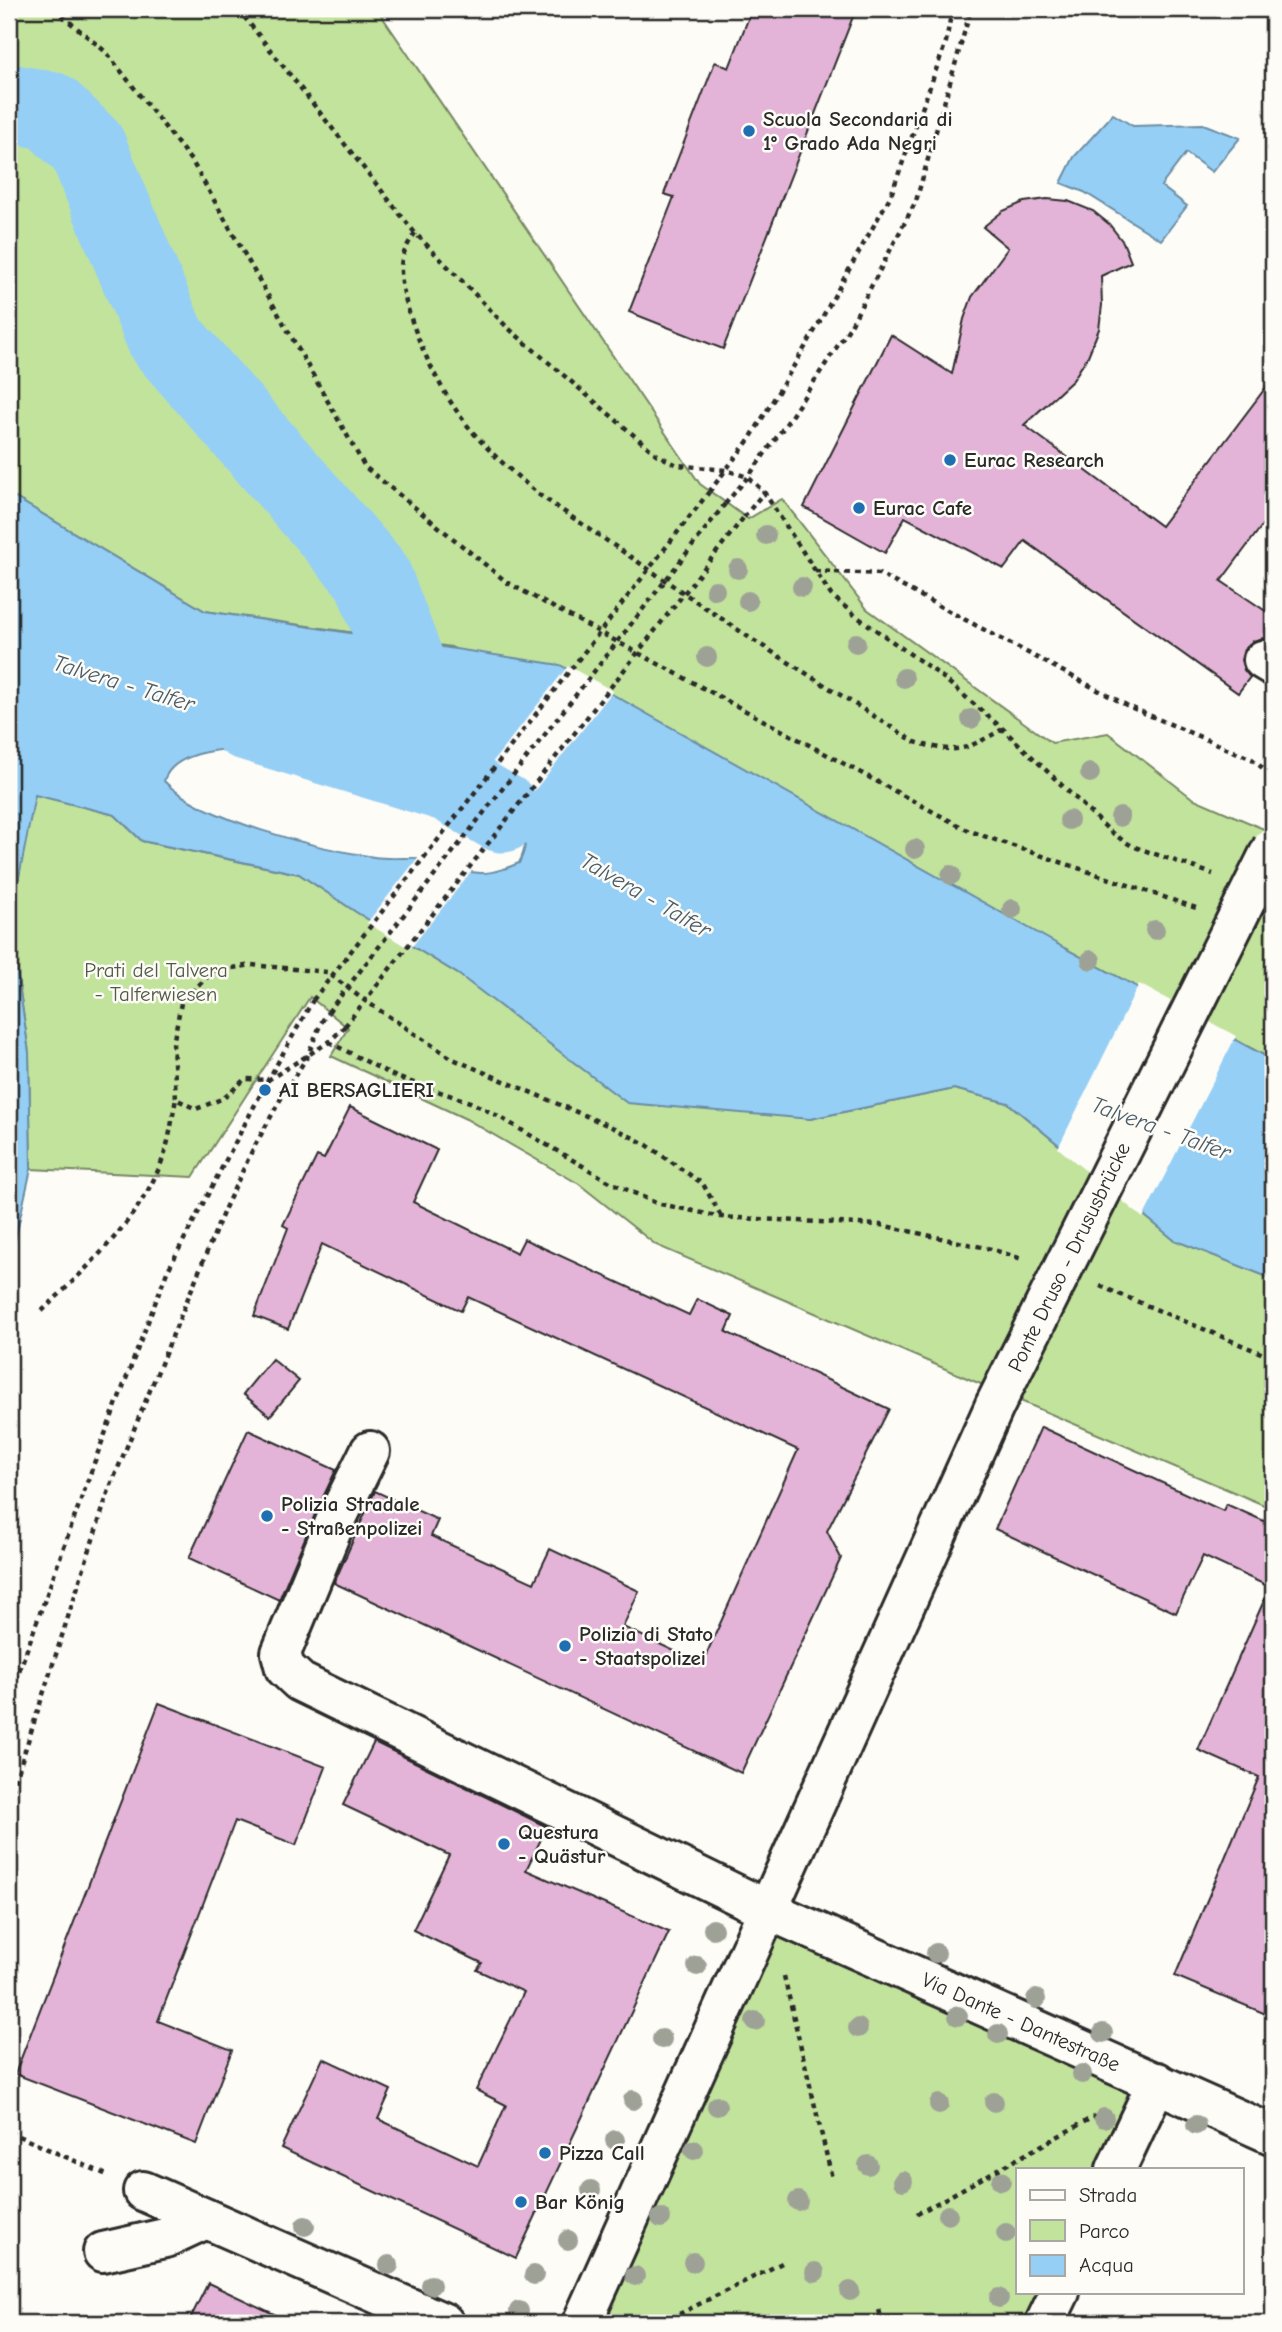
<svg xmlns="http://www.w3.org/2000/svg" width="1282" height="2332" font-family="'Comic Neue',sans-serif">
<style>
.green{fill:#c2e39c;stroke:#768764;stroke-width:2}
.water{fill:#96cff5;stroke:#6b8da4;stroke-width:2;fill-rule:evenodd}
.pier{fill:#fdfcf7}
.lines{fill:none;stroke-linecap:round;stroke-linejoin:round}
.river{stroke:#96cff5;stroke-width:79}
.building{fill:#e3b4d7;stroke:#2b2b2b;stroke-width:2}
.minor-casing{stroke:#2b2b2b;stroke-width:44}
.major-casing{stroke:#2b2b2b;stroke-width:44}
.path{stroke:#2b2b2b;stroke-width:4.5;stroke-dasharray:5 5;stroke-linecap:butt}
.minor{stroke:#fdfcf7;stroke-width:38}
.major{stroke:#fdfcf7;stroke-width:38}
.major-bridge-casing{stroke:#2b2b2b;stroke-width:44;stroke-linecap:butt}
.path-bridge{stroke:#2b2b2b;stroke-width:4.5;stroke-dasharray:5 5;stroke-linecap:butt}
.major-bridge{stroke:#fdfcf7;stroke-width:38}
.tree{fill:#9ea296}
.poi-dot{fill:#1f6fb2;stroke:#fdfcf7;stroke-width:2.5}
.labels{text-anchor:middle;stroke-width:5;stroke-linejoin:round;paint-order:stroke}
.poi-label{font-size:21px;font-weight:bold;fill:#2b2b2b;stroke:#fdfcf7;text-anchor:start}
.park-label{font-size:21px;fill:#515947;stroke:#fdfcf7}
.street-label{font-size:21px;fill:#2b2b2b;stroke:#fdfcf7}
.water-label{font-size:23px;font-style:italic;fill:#4b5c68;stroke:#fdfcf7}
</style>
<rect width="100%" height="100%" fill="#fdfcf7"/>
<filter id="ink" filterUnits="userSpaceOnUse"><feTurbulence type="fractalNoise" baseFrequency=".0143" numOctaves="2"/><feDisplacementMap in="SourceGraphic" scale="14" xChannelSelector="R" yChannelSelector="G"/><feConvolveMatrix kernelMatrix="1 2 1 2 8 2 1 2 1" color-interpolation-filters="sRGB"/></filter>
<g filter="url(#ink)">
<!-- green -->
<g class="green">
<path d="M 9,9 L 377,9 L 700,484 L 748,519 L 782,499 L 867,609 L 1052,743 L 1108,733 L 1192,798 L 1273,833 L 1273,1060 L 1068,950 L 451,647 L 205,611 L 9,494 Z"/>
<path d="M 34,794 L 115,815 L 142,841 L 299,874 L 356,912 L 458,974 L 810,1119 L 954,1089 L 1008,1103 L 1174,1240 L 1273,1279 L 1273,1509 L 656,1245 L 579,1184 L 466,1119 L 331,1056 L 348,1028 L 310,997 L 193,1177 L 31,1169 L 29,1053 L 10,923 Z"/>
<path d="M 768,1910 L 1157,2082 L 1116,2169 L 1018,2169 L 1018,2292 L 1060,2292 L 1045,2323 L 582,2323 Z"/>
</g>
<!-- water -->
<g class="water">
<path d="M 1113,114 L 1133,126 L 1203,124 L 1240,138 L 1212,172 L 1186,153 L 1161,186 L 1187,206 L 1161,240 L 1084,192 L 1061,183 L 1074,157 Z"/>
<path d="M 9,494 L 205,611 L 560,665 L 1068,950 L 1273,1060 L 1273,1279 L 1174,1240 L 1008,1103 L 954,1089 L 810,1119 L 627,1103 L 458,974 L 356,912 L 299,874 L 142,841 L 115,815 L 35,795 L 10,923 L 29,1053 L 31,1169 L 9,1267 ZM 299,748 L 392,757 L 417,780 L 436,795 L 461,790 L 521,828 C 528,840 525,851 519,863 C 501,871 482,877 463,870 C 453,866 442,861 432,859 C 413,856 393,860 374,857 C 320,849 201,820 164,781 C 175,741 266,748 299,748 Z"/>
</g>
<!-- pier -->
<g class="pier">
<path d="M 568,666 L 613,691 L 509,823 L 465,797 Z"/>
<path d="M 420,855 L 435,856 L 474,868 L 410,949 L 367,923 Z"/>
<path d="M 1139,984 L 1236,1036 L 1143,1218 L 1058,1148 Z"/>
</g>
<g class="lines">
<!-- river -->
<g class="river">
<path d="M 9,103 L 50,111 L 87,147 L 166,339 L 372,576 L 434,739"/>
<path d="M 247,721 L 450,783 L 502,813"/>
</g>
</g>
<!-- building -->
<g class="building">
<path d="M 752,9 L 856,9 L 723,349 L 629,312 L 674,197 L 664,194 L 715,62 L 729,68 Z"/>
<path d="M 1047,199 L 1068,201 L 1093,211 L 1109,224 L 1123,242 L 1131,262 L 1101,276 L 1102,305 L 1099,329 L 1088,356 L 1073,380 L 1024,425 L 1161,526 L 1273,378 L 1273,511 L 1221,581 L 1273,616 L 1273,641 L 1263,638 L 1253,641 L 1244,649 L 1241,660 L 1244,670 L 1250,677 L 1238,693 L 1025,541 L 1004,569 L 905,517 L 885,553 L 804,507 L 891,335 L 952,374 L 964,319 L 972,297 L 1008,248 L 983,227 L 1003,211 L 1024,202 Z"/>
<path d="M 350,1107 L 437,1150 L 413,1202 L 517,1253 L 524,1239 L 689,1315 L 697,1299 L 733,1316 L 726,1332 L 889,1409 L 827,1531 L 841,1558 L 741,1773 L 334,1583 L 375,1491 L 438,1520 L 431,1536 L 534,1583 L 550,1549 L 639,1591 L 623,1627 L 702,1664 L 798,1450 L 468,1297 L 461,1311 L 322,1244 L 288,1329 L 254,1316 L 288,1228 L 283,1225 L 317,1156 L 324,1159 Z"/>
<path d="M 272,1359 L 299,1381 L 270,1416 L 243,1394 Z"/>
<path d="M 1041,1427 L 1223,1511 L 1226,1504 L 1273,1525 L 1273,2017 L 1175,1976 L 1259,1777 L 1198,1750 L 1270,1587 L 1203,1556 L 1176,1613 L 995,1529 Z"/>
<path d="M 248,1430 L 336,1470 L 316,1512 L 279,1600 L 189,1558 Z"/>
<path d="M 159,1703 L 326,1767 L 296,1845 L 235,1821 L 158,2021 L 232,2050 L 196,2144 L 15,2074 Z"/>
<path d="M 374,1742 L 547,1827 L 526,1870 L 669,1932 L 516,2258 L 281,2148 L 323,2058 L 391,2090 L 378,2119 L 478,2166 L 506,2105 L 476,2090 L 524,1992 L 477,1970 L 482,1963 L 413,1930 L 449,1855 L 343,1805 Z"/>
<path d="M 208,2283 L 293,2323 L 188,2323 Z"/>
</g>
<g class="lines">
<defs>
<g id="minor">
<path d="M 1263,660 L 1273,666"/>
<path d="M 370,1451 L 336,1520 L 281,1653 L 285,1668 L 300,1682 L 768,1910 L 1273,2135"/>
<path d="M 1116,2169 L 1157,2082"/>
<path d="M 143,2191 L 444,2323"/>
<path d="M 103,2252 L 165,2238 L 206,2219"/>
<path d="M 1045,2323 L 1060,2292"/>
</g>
<path id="major" d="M 582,2323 L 995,1405"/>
</defs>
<!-- minor casing -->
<use href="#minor" class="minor-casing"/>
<!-- major casing -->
<use href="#major" class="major-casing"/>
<!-- path -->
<g class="path">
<path d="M 54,9 L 106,52 L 193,163 L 365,467 L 508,583 L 969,831 L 1196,908"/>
<path d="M 238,9 L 415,233 L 507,327 L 656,454 L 677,465 L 726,470 L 748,477 L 764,492 L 831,595 L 856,616 L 940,675 L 1003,729 L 1113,834 L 1132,846 L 1213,874"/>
<path d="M 415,233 C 407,245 400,257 401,272 C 403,313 433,377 456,410 C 478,443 509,469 538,494 L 750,638 L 915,742 C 960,755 964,750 1003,729"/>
<path d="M 709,492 L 751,437 L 810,339 L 891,195 L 946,42 L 952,9"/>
<path d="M 725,504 L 748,477 L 784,427 L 850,327 L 916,201 L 971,9"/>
<path d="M 744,517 L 764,492"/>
<path d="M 815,571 L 879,574 L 1130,707 L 1252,759 L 1273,777"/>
<path d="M 345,1026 L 329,1042 L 268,1080 L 245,1079 L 224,1098 L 196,1109 L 176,1099 L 173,1044 L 181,1003 L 213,971 L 252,965 L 327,972 L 361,998 L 453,1059 L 614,1128 L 647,1145 L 703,1184 L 721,1216"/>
<path d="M 329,1042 L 396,1077 L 470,1102 L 496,1115 L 610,1182 L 656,1203 L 721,1217 L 881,1225 L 991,1249 L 1022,1259"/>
<path d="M 1100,1286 L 1273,1358"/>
<path d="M 42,1311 C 87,1268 142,1217 163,1158 C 170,1139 172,1118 176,1099"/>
<path d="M 9,1699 L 97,1455 L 167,1272 L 268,1080 L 313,1000"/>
<path d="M 9,1800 L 109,1490 L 225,1208 L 252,1151 L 284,1093 L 307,1057 L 321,1023 L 328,1012"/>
<path d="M 784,1976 L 832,2178"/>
<path d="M 9,2132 L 107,2175"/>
<path d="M 917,2214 L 1095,2116"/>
<path d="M 879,2310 L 883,2323"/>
<path d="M 661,2323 L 786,2261"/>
</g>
<!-- minor -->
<use href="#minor" class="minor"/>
<!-- major -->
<use href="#major" class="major"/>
<defs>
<path id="major-bridge" d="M 995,1405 L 1273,846"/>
</defs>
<!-- major-bridge casing -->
<use href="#major-bridge" class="major-bridge-casing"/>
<!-- path-bridge -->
<g class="path-bridge">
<path d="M 313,1000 L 709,492"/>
<path d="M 328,1012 L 725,504"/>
<path d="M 345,1026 L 744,517"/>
</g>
<!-- major-bridge -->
<use href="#major-bridge" class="major-bridge"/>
</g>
<!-- trees -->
<g class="tree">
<circle cx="766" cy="535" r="10"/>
<circle cx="738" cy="569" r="10"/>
<circle cx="802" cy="587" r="10"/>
<circle cx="715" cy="590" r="10"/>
<circle cx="748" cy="601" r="10"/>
<circle cx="856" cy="643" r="10"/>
<circle cx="707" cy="657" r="10"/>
<circle cx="904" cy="678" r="10"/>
<circle cx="971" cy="719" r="10"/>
<circle cx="1090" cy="773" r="10"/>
<circle cx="1120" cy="817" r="10"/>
<circle cx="1069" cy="820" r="10"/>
<circle cx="915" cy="849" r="10"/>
<circle cx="951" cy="875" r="10"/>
<circle cx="1012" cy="909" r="10"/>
<circle cx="1155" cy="930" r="10"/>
<circle cx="1091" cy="960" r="10"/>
<circle cx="713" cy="1929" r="10"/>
<circle cx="936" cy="1953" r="10"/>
<circle cx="697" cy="1966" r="10"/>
<circle cx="1036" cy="1999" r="10"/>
<circle cx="958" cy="2016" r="10"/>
<circle cx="755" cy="2021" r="10"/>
<circle cx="858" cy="2028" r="10"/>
<circle cx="1103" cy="2033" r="10"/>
<circle cx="998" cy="2034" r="10"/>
<circle cx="662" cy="2039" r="10"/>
<circle cx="1082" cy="2074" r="10"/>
<circle cx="633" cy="2100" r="10"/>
<circle cx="994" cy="2102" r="10"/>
<circle cx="939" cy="2104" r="10"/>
<circle cx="717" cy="2106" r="10"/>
<circle cx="1104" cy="2118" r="10"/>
<circle cx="1196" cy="2125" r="10"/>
<circle cx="615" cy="2140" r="10"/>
<circle cx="694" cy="2150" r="10"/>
<circle cx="868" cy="2165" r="10"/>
<circle cx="903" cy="2181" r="10"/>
<circle cx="1001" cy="2181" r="10"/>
<circle cx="591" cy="2190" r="10"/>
<circle cx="798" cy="2201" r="10"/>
<circle cx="948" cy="2215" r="10"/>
<circle cx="661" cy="2218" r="10"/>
<circle cx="305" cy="2226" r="10"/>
<circle cx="1006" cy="2233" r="10"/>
<circle cx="568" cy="2240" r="10"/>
<circle cx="693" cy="2262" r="10"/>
<circle cx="389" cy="2265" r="10"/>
<circle cx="815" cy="2272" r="10"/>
<circle cx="534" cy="2275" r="10"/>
<circle cx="635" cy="2276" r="10"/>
<circle cx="431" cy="2285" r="10"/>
<circle cx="850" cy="2291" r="10"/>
<circle cx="999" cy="2298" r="10"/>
<circle cx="519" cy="2311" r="10"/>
</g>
</g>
<!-- markers -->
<g class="poi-dot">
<circle cx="749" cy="131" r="7"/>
<circle cx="950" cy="460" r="7"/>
<circle cx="859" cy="508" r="7"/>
<circle cx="265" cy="1090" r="7"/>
<circle cx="267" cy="1516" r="7"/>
<circle cx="565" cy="1646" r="7"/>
<circle cx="504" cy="1844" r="7"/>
<circle cx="545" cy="2153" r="7"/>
<circle cx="521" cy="2202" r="7"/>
</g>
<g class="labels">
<!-- poi labels -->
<g class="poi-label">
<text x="763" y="126">Scuola Secondaria di<tspan x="763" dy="24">1° Grado Ada Negri</tspan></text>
<text x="964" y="467">Eurac Research</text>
<text x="873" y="515">Eurac Cafe</text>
<text x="279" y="1097">AI BERSAGLIERI</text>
<text x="281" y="1511">Polizia Stradale<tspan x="281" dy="24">- Straßenpolizei</tspan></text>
<text x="579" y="1641">Polizia di Stato<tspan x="579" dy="24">- Staatspolizei</tspan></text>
<text x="518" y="1839">Questura<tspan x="518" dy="24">- Quästur</tspan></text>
<text x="559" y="2160">Pizza Call</text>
<text x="535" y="2209">Bar König</text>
</g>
<!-- park labels -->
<g class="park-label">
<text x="156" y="977">Prati del Talvera<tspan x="156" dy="24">- Talferwiesen</tspan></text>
</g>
<!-- street labels -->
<g class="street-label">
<text transform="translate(1069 1257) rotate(-64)" y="7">Ponte Druso - Drususbrücke</text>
<text transform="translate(1021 2022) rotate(24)" y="7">Via Dante - Dantestraße</text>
</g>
<!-- water labels -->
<g class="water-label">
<text transform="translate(124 683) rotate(17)" y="8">Talvera - Talfer</text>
<text transform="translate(646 895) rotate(30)" y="8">Talvera - Talfer</text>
<text transform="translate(1161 1128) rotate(20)" y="8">Talvera - Talfer</text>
</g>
</g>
<!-- margin -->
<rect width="1282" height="2332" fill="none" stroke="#fdfcf7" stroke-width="35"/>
<rect x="18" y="18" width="1247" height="2297" fill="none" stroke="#2b2b2b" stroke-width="2.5" filter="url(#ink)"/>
<!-- legend -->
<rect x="1016" y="2168" width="228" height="126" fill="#fdfcf7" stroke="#a9a8a5" stroke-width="2"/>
<rect x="1030" y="2190" width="35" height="10" fill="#fdfcf7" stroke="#a9a8a5" stroke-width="2"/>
<text x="1079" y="2202" font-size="21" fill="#2b2b2b">Strada</text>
<rect x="1030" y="2220" width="35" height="21" fill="#c2e39c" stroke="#a9a8a5" stroke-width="2"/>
<text x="1079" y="2238" font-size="21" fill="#2b2b2b">Parco</text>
<rect x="1030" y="2255" width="35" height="21" fill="#96cff5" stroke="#a9a8a5" stroke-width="2"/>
<text x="1079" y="2272" font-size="21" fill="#2b2b2b">Acqua</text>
</svg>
